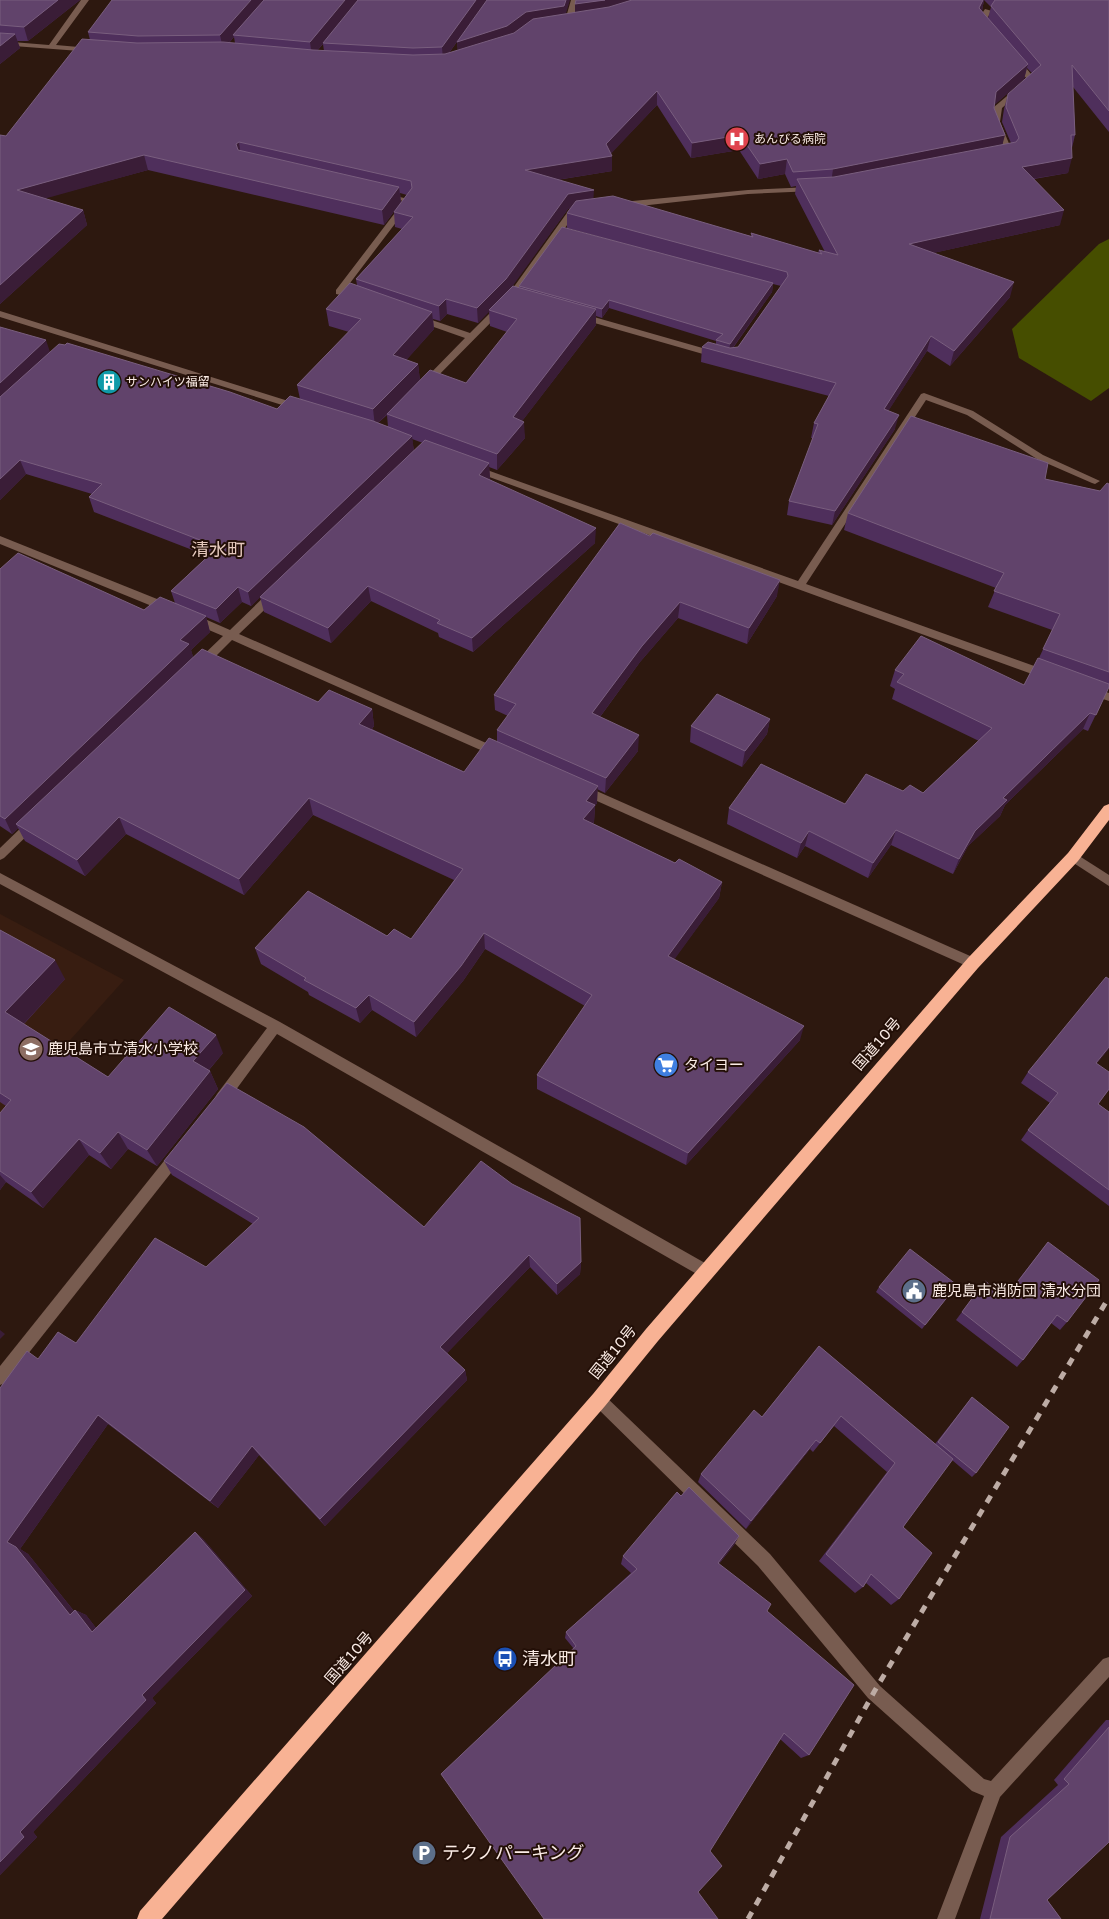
<svg xmlns="http://www.w3.org/2000/svg" width="1109" height="1919" font-family="'Varela Round','Noto Sans JP',sans-serif">
<style>
.built{fill:#381d11}
.forest{fill:#464e00}
.lines{fill:none;stroke-linecap:round;stroke-linejoin:round}
.minor{fill:#785c50;fill-rule:evenodd}
.highway{fill:#f8b294;fill-rule:evenodd}
.rail{stroke:#bdaca5;stroke-width:5;stroke-dasharray:8 8;stroke-linecap:butt}
.wall{fill:#4f2f5c;fill-rule:evenodd}
.shaded-wall{fill:#3a1d37}
.building{fill:#61436b;stroke:#795e7e}
.labels{text-anchor:middle;stroke-width:4;stroke-linejoin:round;paint-order:stroke}
.far-poi-label{font-size:12px;fill:#faebe5;stroke:#230f07;text-anchor:start}
.street-label{font-size:15px;fill:#faebe5;stroke:#230f07}
.poi-label{font-size:15px;fill:#faebe5;stroke:#230f07;text-anchor:start}
.quarter-label{font-size:18px;fill:#e6c9bd;stroke:#230f07}
.near-poi-label{font-size:18px;fill:#faebe5;stroke:#230f07;text-anchor:start}
</style>
<rect width="100%" height="100%" fill="#2d180f"/>
<!-- built -->
<path class="built" d="M 0,914 L 124,980 L 0,1118 Z"/>
<!-- forest -->
<path class="forest" d="M 1109,239 L 1109,388 L 1091,401 L 1019,358 L 1012,329 L 1099,244 Z"/>
<g class="lines">
<!-- minor -->
<g class="minor">
<path d="M 81,0 L 89,0 L 56,45 L 90,48 L 94,50 L 93,52 L 0,45 L 0,41 L 49,45 Z"/>
<path d="M 571,0 L 579,0 L 572,24 L 568,26 L 564,24 Z"/>
<path d="M 985,9 L 992,11 L 985,21 L 991,28 L 987,30 L 977,21 Z"/>
<path d="M 1012,58 L 1018,58 L 1035,79 L 1002,108 L 1000,122 L 1013,153 L 1003,156 L 999,154 L 1004,151 L 992,122 L 994,107 L 1027,79 L 1012,62 Z"/>
<path d="M 811,187 L 814,187 L 814,191 L 748,194 L 622,208 L 618,205 L 622,202 L 748,190 Z"/>
<path d="M 382,193 L 413,200 L 344,291 L 359,295 L 359,299 L 336,294 L 336,290 L 404,201 L 382,197 Z"/>
<path d="M 580,208 L 583,209 L 583,213 L 575,214 L 514,299 L 428,386 L 422,386 L 422,382 L 465,338 L 414,320 L 414,316 L 420,316 L 470,333 L 508,295 L 569,210 Z"/>
<path d="M 0,311 L 301,405 L 303,407 L 298,410 L 295,409 L 0,317 Z"/>
<path d="M 580,313 L 720,353 L 722,355 L 717,358 L 577,318 L 576,316 Z"/>
<path d="M 924,393 L 973,411 L 1043,455 L 1100,481 L 1095,484 L 1092,483 L 1037,459 L 967,415 L 926,400 L 806,584 L 1051,672 L 1052,675 L 1051,678 L 1043,678 L 470,470 L 468,468 L 470,466 L 476,466 L 798,581 L 921,394 Z"/>
<path d="M 0,536 L 172,605 L 173,608 L 172,611 L 164,611 L 0,544 Z"/>
<path d="M 274,590 L 278,591 L 278,597 L 239,634 L 502,750 L 504,753 L 502,756 L 494,756 L 232,640 L 204,668 L 196,668 L 195,665 L 196,662 L 223,636 L 190,622 L 190,616 L 198,616 L 230,630 L 270,591 Z"/>
<path d="M 1089,686 L 1109,693 L 1109,701 L 1085,693 L 1083,690 Z"/>
<path d="M 583,785 L 977,959 L 979,963 L 977,967 L 969,967 L 579,793 L 577,790 L 579,787 Z"/>
<path d="M 33,818 L 37,820 L 39,823 L 37,826 L 4,858 L 0,860 L 0,848 L 29,820 Z"/>
<path d="M 1073,852 L 1109,875 L 1109,886 L 1069,860 L 1067,857 L 1069,854 Z"/>
<path d="M 0,873 L 280,1022 L 712,1267 L 714,1272 L 712,1277 L 707,1279 L 702,1277 L 277,1034 L 227,1102 L 222,1104 L 217,1102 L 215,1098 L 217,1094 L 267,1028 L 0,884 Z"/>
<path d="M 177,1149 L 182,1151 L 184,1155 L 182,1159 L 5,1383 L 0,1385 L 0,1366 L 172,1151 Z"/>
<path d="M 599,1393 L 604,1395 L 770,1554 L 880,1686 L 984,1779 L 991,1781 L 1103,1659 L 1109,1657 L 1109,1677 L 1000,1797 L 955,1919 L 937,1919 L 984,1796 L 972,1791 L 868,1698 L 758,1566 L 594,1405 L 592,1400 L 594,1395 Z"/>
</g>
<!-- highway -->
<path class="highway" d="M 1109,804 L 1109,820 L 1078,861 L 978,968 L 658,1341 L 605,1406 L 162,1919 L 137,1919 L 140,1911 L 593,1394 L 646,1329 L 968,958 L 1068,853 L 1104,806 Z"/>
<!-- rail -->
<path class="rail" d="M 748,1919 L 874,1692 L 1109,1297"/>
</g>
<!-- wall -->
<g class="wall">
<path d="M 0,0 L 80,0 L 28,41 L 17,41 L 20,48 L 0,64 Z"/>
<path d="M 487,0 L 449,53 L 458,51 L 457,42 L 566,14 L 575,13 L 575,4 L 576,0 L 1109,0 L 1109,132 L 1073,87 L 1075,135 L 1072,148 L 1068,173 L 1034,179 L 1060,225 L 933,253 L 1010,297 L 950,366 L 927,351 L 888,411 L 895,429 L 832,525 L 787,515 L 789,501 L 813,438 L 811,438 L 814,423 L 829,396 L 701,362 L 702,347 L 716,344 L 716,341 L 609,308 L 602,318 L 596,316 L 596,325 L 522,421 L 525,438 L 497,470 L 489,467 L 490,478 L 489,479 L 595,543 L 473,652 L 439,637 L 438,633 L 371,601 L 331,643 L 264,612 L 260,597 L 251,606 L 242,602 L 220,623 L 206,617 L 210,632 L 191,650 L 193,657 L 318,702 L 372,709 L 374,726 L 372,729 L 464,772 L 497,742 L 497,730 L 508,716 L 495,710 L 494,695 L 620,523 L 777,596 L 747,644 L 678,618 L 640,662 L 600,717 L 638,751 L 605,793 L 597,789 L 597,803 L 595,806 L 594,822 L 593,824 L 675,863 L 722,882 L 719,898 L 674,959 L 800,1040 L 686,1165 L 537,1089 L 537,1075 L 585,1006 L 485,949 L 463,981 L 416,1037 L 372,1010 L 360,1023 L 309,995 L 308,992 L 261,964 L 255,948 L 387,936 L 411,939 L 454,880 L 313,815 L 244,895 L 126,834 L 85,876 L 25,841 L 18,828 L 12,834 L 0,826 L 0,569 L 144,610 L 175,603 L 171,591 L 208,556 L 94,512 L 89,497 L 92,494 L 26,474 L 0,500 L 0,327 L 50,352 L 277,409 L 300,399 L 297,385 L 349,332 L 329,326 L 326,309 L 357,285 L 356,279 L 402,229 L 395,227 L 394,212 L 407,195 L 400,193 L 401,202 L 384,225 L 148,170 L 44,198 L 83,210 L 87,225 L 0,304 L 0,135 L 6,136 L 90,40 L 88,32 ZM 984,0 L 991,7 L 988,18 L 982,11 ZM 234,37 L 235,43 L 229,43 ZM 323,44 L 324,51 L 317,51 ZM 1027,68 L 1032,73 L 1008,94 L 1004,109 L 1002,122 L 1011,143 L 1003,145 L 994,108 L 994,105 L 1024,79 ZM 657,105 L 691,158 L 739,150 L 758,179 L 785,174 L 791,187 L 796,186 L 795,194 L 825,252 L 819,250 L 818,253 L 751,233 L 751,236 L 593,199 L 557,180 L 612,171 L 611,153 ZM 571,208 L 567,213 L 567,228 L 677,258 L 519,286 L 519,288 L 509,290 L 568,209 ZM 773,284 L 781,286 L 738,347 L 733,348 L 772,292 ZM 489,311 L 490,326 L 507,332 L 466,383 L 420,381 L 418,364 L 406,360 L 434,329 L 433,319 L 440,321 L 447,314 L 478,323 ZM 387,415 L 388,427 L 378,423 ZM 412,439 L 423,443 L 414,451 Z"/>
<path d="M 1045,479 L 1100,491 L 1109,484 L 1109,687 L 1088,731 L 1083,729 L 1005,805 L 1000,816 L 968,846 L 953,874 L 891,845 L 868,878 L 805,846 L 797,858 L 727,824 L 729,808 L 845,804 L 903,791 L 923,793 L 979,741 L 892,699 L 895,689 L 890,686 L 895,670 L 1024,685 L 1039,658 L 1052,630 L 988,607 L 996,588 L 844,530 L 848,513 Z"/>
<path d="M 770,719 L 767,734 L 742,767 L 690,742 L 691,726 Z"/>
<path d="M 0,930 L 65,979 L 24,1024 L 108,1077 L 223,1053 L 209,1070 L 210,1071 L 218,1089 L 157,1166 L 128,1149 L 111,1169 L 89,1155 L 43,1208 L 6,1182 L 0,1190 L 0,1113 L 6,1106 L 0,1102 Z"/>
<path d="M 1097,1064 L 1109,1090 L 1098,1104 L 1109,1112 L 1109,1206 L 1021,1140 L 1028,1130 L 1050,1103 L 1021,1083 L 1028,1072 Z"/>
<path d="M 164,1161 L 424,1227 L 581,1262 L 580,1274 L 557,1295 L 530,1267 L 447,1353 L 465,1370 L 467,1380 L 325,1526 L 259,1455 L 218,1508 L 108,1424 L 20,1549 L 28,1554 L 74,1611 L 75,1610 L 86,1615 L 96,1628 L 195,1532 L 203,1539 L 252,1596 L 152,1698 L 156,1703 L 33,1832 L 37,1837 L 0,1875 L 0,1388 L 38,1359 L 76,1343 L 206,1267 L 253,1224 L 172,1175 Z"/>
<path d="M 1048,1242 L 1067,1322 L 1060,1330 L 1051,1323 L 1023,1360 L 1017,1367 L 956,1320 L 985,1281 L 1005,1297 Z"/>
<path d="M 879,1287 L 953,1290 L 922,1329 L 876,1292 Z"/>
<path d="M 819,1346 L 935,1444 L 972,1397 L 976,1473 L 972,1477 L 952,1460 L 903,1527 L 899,1599 L 891,1605 L 866,1583 L 863,1587 L 855,1593 L 819,1561 L 887,1472 L 834,1426 L 813,1452 L 810,1449 L 746,1529 L 698,1482 L 701,1474 L 762,1417 Z"/>
<path d="M 681,1496 L 739,1536 L 734,1545 L 719,1564 L 767,1611 L 809,1755 L 801,1758 L 780,1739 L 574,1649 L 565,1638 L 566,1632 L 631,1573 L 621,1564 L 623,1556 Z"/>
<path d="M 1106,1720 L 1109,1720 L 1109,1842 L 1047,1900 L 1061,1919 L 980,1919 L 1001,1837 L 1058,1785 L 1054,1780 Z"/>
</g>
<!-- shaded-wall -->
<g class="shaded-wall">
<path d="M 58,0 L 80,0 L 28,41 L 24,27 Z"/>
<path d="M 251,0 L 266,0 L 233,35 L 234,37 L 223,49 L 220,35 Z"/>
<path d="M 345,0 L 359,0 L 312,57 L 310,42 Z"/>
<path d="M 476,0 L 487,0 L 443,61 L 442,47 Z"/>
<path d="M 566,0 L 570,0 L 564,20 L 507,40 L 458,56 L 457,42 L 526,12 Z"/>
<path d="M 605,0 L 656,0 L 575,19 L 575,4 Z"/>
<path d="M 983,0 L 984,0 L 982,11 L 979,8 Z"/>
<path d="M 15,34 L 20,48 L 0,64 L 0,46 Z"/>
<path d="M 1028,64 L 1024,79 L 992,107 L 996,92 Z"/>
<path d="M 657,91 L 657,105 L 608,157 L 612,156 L 612,171 L 525,185 L 525,170 L 606,144 Z"/>
<path d="M 740,135 L 739,150 L 691,158 L 692,143 Z"/>
<path d="M 1005,135 L 1001,150 L 831,184 L 833,169 Z"/>
<path d="M 239,142 L 241,157 L 239,159 L 236,144 Z"/>
<path d="M 144,155 L 148,170 L 22,205 L 17,190 Z"/>
<path d="M 1072,158 L 1068,173 L 1018,181 L 1022,167 Z"/>
<path d="M 787,159 L 785,174 L 758,179 L 760,164 Z"/>
<path d="M 399,187 L 401,202 L 384,225 L 382,210 Z"/>
<path d="M 594,190 L 593,205 L 568,209 L 507,294 L 478,323 L 477,308 L 568,194 Z"/>
<path d="M 83,210 L 87,225 L 0,304 L 0,285 Z"/>
<path d="M 1064,210 L 1060,225 L 906,259 L 909,244 Z"/>
<path d="M 1014,282 L 1010,297 L 950,366 L 954,351 Z"/>
<path d="M 773,283 L 772,292 L 729,353 L 730,344 Z"/>
<path d="M 446,299 L 447,314 L 440,321 L 439,306 Z"/>
<path d="M 609,300 L 609,308 L 602,318 L 602,309 Z"/>
<path d="M 596,309 L 596,325 L 513,433 L 513,417 Z"/>
<path d="M 432,312 L 434,329 L 395,373 L 393,355 Z"/>
<path d="M 931,336 L 927,351 L 880,424 L 884,409 Z"/>
<path d="M 46,340 L 51,355 L 0,402 L 0,383 Z"/>
<path d="M 418,364 L 420,381 L 375,426 L 373,409 Z"/>
<path d="M 899,415 L 895,429 L 832,525 L 835,511 Z"/>
<path d="M 524,422 L 525,438 L 497,470 L 497,454 Z"/>
<path d="M 412,436 L 414,451 L 251,606 L 248,592 Z"/>
<path d="M 20,460 L 26,474 L 0,500 L 0,479 Z"/>
<path d="M 489,463 L 490,478 L 480,490 L 479,475 Z"/>
<path d="M 596,528 L 595,543 L 473,652 L 472,638 Z"/>
<path d="M 780,580 L 777,596 L 747,644 L 749,628 Z"/>
<path d="M 368,586 L 371,601 L 331,643 L 328,628 Z"/>
<path d="M 238,587 L 242,602 L 220,623 L 216,609 Z"/>
<path d="M 680,602 L 678,618 L 640,662 L 591,729 L 592,713 L 642,646 Z"/>
<path d="M 206,616 L 210,632 L 191,650 L 194,660 L 16,824 L 18,828 L 12,834 L 5,819 L 180,640 Z"/>
<path d="M 372,709 L 374,726 L 362,741 L 359,724 Z"/>
<path d="M 1090,713 L 1083,729 L 1005,805 L 1000,816 L 968,846 L 953,874 L 959,859 L 975,831 L 1003,798 Z"/>
<path d="M 770,719 L 767,734 L 742,767 L 745,751 Z"/>
<path d="M 639,735 L 638,751 L 605,793 L 606,778 Z"/>
<path d="M 598,786 L 597,803 L 595,806 L 594,822 L 583,836 L 583,819 L 586,801 Z"/>
<path d="M 309,798 L 313,815 L 244,895 L 239,879 Z"/>
<path d="M 119,817 L 126,834 L 85,876 L 77,860 Z"/>
<path d="M 896,830 L 891,845 L 868,878 L 873,863 Z"/>
<path d="M 809,831 L 805,846 L 797,858 L 801,843 Z"/>
<path d="M 722,882 L 719,898 L 666,971 L 668,956 Z"/>
<path d="M 484,933 L 485,949 L 463,981 L 416,1037 L 414,1022 Z"/>
<path d="M 55,960 L 65,979 L 17,1031 L 5,1012 Z"/>
<path d="M 369,995 L 372,1010 L 360,1023 L 356,1008 Z"/>
<path d="M 804,1026 L 800,1040 L 686,1165 L 688,1153 Z"/>
<path d="M 216,1035 L 223,1053 L 201,1079 L 193,1061 Z"/>
<path d="M 1109,1047 L 1109,1049 L 1088,1074 L 1096,1063 Z"/>
<path d="M 210,1071 L 218,1089 L 157,1166 L 147,1150 Z"/>
<path d="M 118,1132 L 128,1149 L 111,1169 L 100,1153 Z"/>
<path d="M 79,1139 L 89,1155 L 43,1208 L 31,1192 Z"/>
<path d="M 0,1175 L 6,1182 L 0,1190 Z"/>
<path d="M 529,1255 L 530,1267 L 443,1357 L 440,1347 Z"/>
<path d="M 581,1262 L 580,1274 L 557,1295 L 557,1284 Z"/>
<path d="M 0,1330 L 5,1334 L 0,1339 Z"/>
<path d="M 465,1370 L 467,1380 L 325,1526 L 320,1519 Z"/>
<path d="M 98,1415 L 108,1424 L 20,1549 L 28,1554 L 81,1620 L 70,1615 L 7,1542 Z"/>
<path d="M 816,1440 L 810,1449 L 746,1529 L 751,1521 Z"/>
<path d="M 252,1446 L 259,1455 L 218,1508 L 210,1501 Z"/>
<path d="M 195,1532 L 203,1539 L 252,1596 L 152,1698 L 156,1703 L 33,1832 L 37,1837 L 0,1875 L 0,1862 L 20,1832 L 142,1695 Z"/>
<path d="M 739,1536 L 734,1545 L 713,1571 L 718,1563 Z"/>
<path d="M 75,1610 L 86,1615 L 103,1637 L 92,1632 Z"/>
</g>
<!-- building -->
<g class="building">
<path d="M 0,0 L 58,0 L 24,27 L 0,25 Z"/>
<path d="M 112,0 L 251,0 L 220,35 L 138,36 L 88,32 Z"/>
<path d="M 264,0 L 345,0 L 310,42 L 233,35 Z"/>
<path d="M 358,0 L 476,0 L 442,47 L 413,48 L 323,43 Z"/>
<path d="M 487,0 L 566,0 L 564,6 L 526,12 L 507,26 L 457,42 Z"/>
<path d="M 576,0 L 605,0 L 575,4 Z"/>
<path d="M 632,0 L 983,0 L 979,8 L 1028,64 L 996,92 L 994,108 L 1005,135 L 833,169 L 793,172 L 787,159 L 760,164 L 740,135 L 692,143 L 657,91 L 606,144 L 612,156 L 525,170 L 594,190 L 568,194 L 506,279 L 477,308 L 446,299 L 439,306 L 356,279 L 413,217 L 394,212 L 412,188 L 411,181 L 239,142 L 236,144 L 238,150 L 399,187 L 382,210 L 144,155 L 17,190 L 83,210 L 0,285 L 0,135 L 6,136 L 82,39 L 137,43 L 223,42 L 313,50 L 413,55 L 445,54 L 514,33 L 533,19 L 609,7 Z"/>
<path d="M 995,0 L 1109,0 L 1109,111 L 1072,65 L 1075,135 L 1071,135 L 1072,158 L 1022,167 L 1064,210 L 909,244 L 1014,282 L 954,351 L 931,336 L 884,409 L 899,415 L 835,511 L 789,501 L 818,424 L 814,423 L 836,383 L 702,347 L 708,342 L 730,348 L 738,347 L 788,276 L 787,272 L 567,213 L 576,201 L 613,196 L 753,237 L 751,233 L 822,254 L 819,250 L 838,255 L 797,179 L 834,177 L 1016,142 L 1019,138 L 1006,107 L 1008,94 L 1041,65 L 991,6 Z"/>
<path d="M 0,33 L 15,34 L 0,46 Z"/>
<path d="M 562,227 L 773,283 L 730,344 L 716,340 L 723,334 L 609,300 L 602,309 L 519,286 Z"/>
<path d="M 350,283 L 432,312 L 393,355 L 418,364 L 373,409 L 297,385 L 361,319 L 326,309 Z"/>
<path d="M 513,286 L 596,309 L 513,417 L 524,422 L 497,454 L 387,414 L 430,370 L 466,383 L 517,319 L 489,310 Z"/>
<path d="M 0,327 L 46,340 L 0,383 Z"/>
<path d="M 67,343 L 230,392 L 277,409 L 290,396 L 373,421 L 412,436 L 248,592 L 238,587 L 216,609 L 171,591 L 218,547 L 89,497 L 102,484 L 20,460 L 0,479 L 0,397 L 59,344 L 65,345 Z"/>
<path d="M 911,416 L 1048,463 L 1045,479 L 1100,491 L 1107,483 L 1109,484 L 1109,672 L 1043,649 L 1060,614 L 994,591 L 1004,573 L 848,513 Z"/>
<path d="M 425,440 L 489,463 L 479,475 L 596,528 L 472,638 L 437,623 L 440,620 L 368,586 L 328,628 L 260,597 Z"/>
<path d="M 620,523 L 650,536 L 653,533 L 780,580 L 749,628 L 680,602 L 642,646 L 592,713 L 639,735 L 606,778 L 497,730 L 516,704 L 494,695 Z"/>
<path d="M 18,553 L 144,610 L 160,597 L 206,616 L 180,640 L 189,644 L 5,819 L 0,816 L 0,569 Z"/>
<path d="M 921,636 L 1024,685 L 1038,658 L 1109,684 L 1109,687 L 1096,715 L 1090,713 L 1003,798 L 1007,800 L 975,831 L 959,859 L 896,830 L 873,863 L 809,831 L 801,843 L 729,808 L 761,764 L 845,804 L 866,774 L 903,791 L 910,785 L 923,793 L 992,728 L 897,682 L 904,674 L 895,670 Z"/>
<path d="M 202,649 L 318,702 L 329,690 L 372,709 L 359,724 L 464,772 L 489,738 L 598,786 L 586,801 L 595,805 L 583,819 L 675,863 L 679,859 L 722,882 L 668,956 L 804,1026 L 688,1153 L 537,1075 L 592,995 L 484,933 L 461,966 L 414,1022 L 369,995 L 356,1008 L 304,980 L 306,978 L 255,948 L 308,891 L 387,936 L 394,929 L 411,939 L 463,869 L 309,798 L 239,879 L 119,817 L 77,860 L 16,824 Z"/>
<path d="M 717,694 L 770,719 L 745,751 L 691,726 Z"/>
<path d="M 0,930 L 55,960 L 5,1012 L 108,1077 L 169,1007 L 216,1035 L 193,1061 L 210,1071 L 147,1150 L 118,1132 L 100,1153 L 79,1139 L 31,1192 L 0,1171 L 0,1113 L 11,1100 L 0,1093 Z"/>
<path d="M 1106,977 L 1109,979 L 1109,1047 L 1096,1063 L 1109,1072 L 1109,1089 L 1098,1104 L 1109,1112 L 1109,1190 L 1028,1130 L 1058,1093 L 1028,1072 Z"/>
<path d="M 227,1083 L 304,1127 L 424,1227 L 481,1161 L 512,1184 L 580,1218 L 581,1262 L 557,1284 L 529,1255 L 440,1347 L 465,1370 L 320,1519 L 252,1446 L 210,1501 L 98,1415 L 7,1542 L 16,1547 L 70,1615 L 75,1610 L 92,1632 L 195,1532 L 245,1590 L 142,1695 L 146,1700 L 20,1832 L 24,1837 L 0,1862 L 0,1388 L 27,1351 L 38,1359 L 58,1332 L 76,1343 L 155,1238 L 206,1267 L 259,1218 L 164,1161 Z"/>
<path d="M 1048,1242 L 1099,1280 L 1067,1322 L 1057,1315 L 1023,1360 L 962,1312 L 985,1281 L 1006,1297 Z"/>
<path d="M 910,1249 L 957,1285 L 925,1325 L 879,1287 Z"/>
<path d="M 819,1346 L 953,1459 L 903,1527 L 932,1553 L 899,1599 L 871,1574 L 863,1587 L 826,1554 L 895,1463 L 841,1416 L 820,1443 L 816,1440 L 751,1521 L 701,1474 L 754,1410 L 762,1417 Z"/>
<path d="M 972,1397 L 1009,1427 L 976,1473 L 938,1442 Z"/>
<path d="M 689,1487 L 739,1536 L 718,1563 L 771,1604 L 767,1611 L 854,1685 L 809,1755 L 784,1733 L 710,1851 L 722,1866 L 698,1892 L 718,1919 L 544,1919 L 441,1774 L 576,1646 L 566,1632 L 637,1569 L 623,1556 L 677,1492 L 681,1496 Z"/>
<path d="M 1109,1727 L 1109,1842 L 1047,1900 L 1061,1919 L 990,1919 L 1010,1837 L 1069,1784 L 1064,1779 Z"/>
</g>
<!-- icons -->
<defs>
<symbol id="hospital-disc" viewBox="-11 -11 22 22"><circle r="9.5" fill="#e0444e" stroke="#230f07"/><path d="M-5-5h3v3.5h4V-5h3V5h-3V1.5h-4V5h-3Z" fill="#fff"/></symbol>
<symbol id="building-disc" viewBox="-11 -11 22 22"><circle r="9.5" fill="#0f9aa8" stroke="#230f07"/><path d="M-4-6H4V6H1V3H-1V6H-4ZM-2.5-4.3h1.7v1.8h-1.7ZM.8-4.3h1.7v1.8H.8ZM-2.5-1h1.7V.8h-1.7ZM.8-1h1.7V.8H.8Z" fill="#fff"/></symbol>
<symbol id="school-disc" viewBox="-11 -11 22 22"><circle r="9.5" fill="#8d6e63" stroke="#230f07"/><path d="M0-5L7-2L0 1L-7-2ZM-4 1L0 2.5L4 1V4Q0 6-4 4Z" fill="#fff"/></symbol>
<symbol id="supermarket-disc" viewBox="-11 -11 22 22"><circle r="9.5" fill="#3f7fe0" stroke="#230f07"/><path d="M-6-5.5h2.5l.6 2H6L4.5 2H-2.5L-4.4-4H-6ZM-1.5 3.2a1.3 1.3 0 1 0 .1 0ZM3 3.2a1.3 1.3 0 1 0 .1 0Z" fill="#fff"/></symbol>
<symbol id="civic-disc" viewBox="-11 -11 22 22"><circle r="9.5" fill="#5c6f8a" stroke="#230f07"/><path d="M-.6-6.5H3V-4.5H.6V-3L4-1V1h2V6H-6V1h2V-1L-.6-3ZM-1.2 2.5V6h2.4V2.5Z" fill="#fff"/></symbol>
<symbol id="bus-disc" viewBox="-11 -11 22 22"><circle r="9.5" fill="#1a4fb4" stroke="#230f07"/><path d="M-5-6H5V4H4V6H2V4H-2V6H-4V4H-5ZM-3.5-4V0h7V-4ZM-3.5 1.2v1.5H-2V1.2ZM2 1.2v1.5H3.5V1.2Z" fill="#fff"/></symbol>
<symbol id="parking-disc" viewBox="-11 -11 22 22"><circle r="9.5" fill="#5c6f8a" stroke="#230f07"/><path d="M-3.5-5.5H1a3.5 3.5 0 0 1 0 7H-1V5.5H-3.5ZM-1-3.4V-.6H.8a1.4 1.4 0 0 0 0-2.8Z" fill="#fff"/></symbol>
</defs>
<g fill-rule="evenodd">
<use href="#hospital-disc" x="723" y="125" width="28" height="28"/>
<use href="#building-disc" x="95" y="368" width="28" height="28"/>
<use href="#school-disc" x="17" y="1035" width="28" height="28"/>
<use href="#supermarket-disc" x="652" y="1051" width="28" height="28"/>
<use href="#civic-disc" x="900" y="1277" width="28" height="28"/>
<use href="#bus-disc" x="491" y="1645" width="28" height="28"/>
<use href="#parking-disc" x="410" y="1839" width="28" height="28"/>
</g>
<g class="labels">
<!-- far-poi labels -->
<g class="far-poi-label">
<text x="754" y="143">あんびる病院</text>
<text x="126" y="386">サンハイツ福留</text>
</g>
<!-- street labels -->
<g class="street-label">
<text transform="translate(877 1044) rotate(-49)" y="5">国道10号</text>
<text transform="translate(613 1352) rotate(-51)" y="5">国道10号</text>
<text transform="translate(349 1658) rotate(-49)" y="5">国道10号</text>
</g>
<!-- poi labels -->
<g class="poi-label">
<text x="48" y="1054">鹿児島市立清水小学校</text>
<text x="684" y="1070">タイヨー</text>
<text x="932" y="1296">鹿児島市消防団 清水分団</text>
</g>
<!-- quarter labels -->
<g class="quarter-label">
<text x="218" y="556">清水町</text>
</g>
<!-- near-poi labels -->
<g class="near-poi-label">
<text x="522" y="1665">清水町</text>
<text x="442" y="1859">テクノパーキング</text>
</g>
</g>
</svg>
